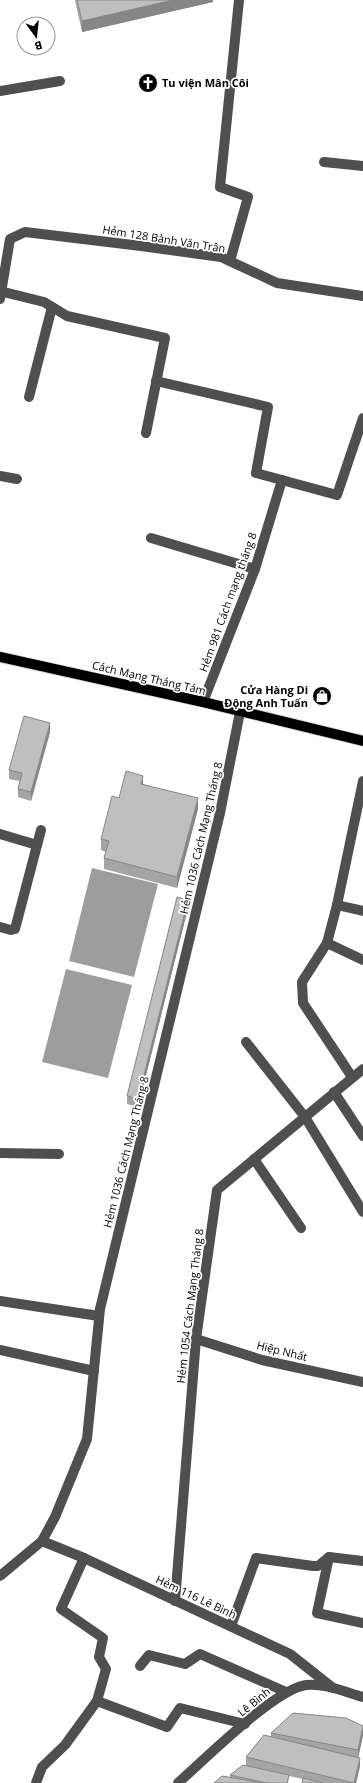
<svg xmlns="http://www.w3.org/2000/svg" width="363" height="1783" font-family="'Open Sans',sans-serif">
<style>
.water{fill:#9d9d9d}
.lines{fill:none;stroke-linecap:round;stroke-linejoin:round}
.major-casing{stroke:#dbdbdb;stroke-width:12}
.minor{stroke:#4f4f4f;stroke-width:10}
.major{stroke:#000;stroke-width:10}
.wall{fill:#a4a4a4}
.shaded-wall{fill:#868686}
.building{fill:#bfbfbf;stroke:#868686}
.labels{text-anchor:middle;stroke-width:3.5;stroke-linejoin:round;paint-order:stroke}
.poi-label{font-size:11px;font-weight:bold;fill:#000;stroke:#fff;text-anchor:start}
.street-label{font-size:11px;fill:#000;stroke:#fff}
</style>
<rect width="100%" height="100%" fill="#fff"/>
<!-- water -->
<g class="water">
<path d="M 92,868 L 158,884 L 134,977 L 69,961 Z"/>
<path d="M 66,969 L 132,985 L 108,1078 L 42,1062 Z"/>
</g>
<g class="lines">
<defs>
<path id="major" d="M 0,657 L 203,702 L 363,741"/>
</defs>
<!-- major casing -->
<use href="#major" class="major-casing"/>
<!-- minor -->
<g class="minor">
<path d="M 0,91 L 60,81"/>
<path d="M 324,162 L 363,166"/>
<path d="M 230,261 L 248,197 L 220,187 L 239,0"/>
<path d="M 0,291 L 44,302 L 67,316 L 165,338 L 146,433"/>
<path d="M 0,299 L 10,239 L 25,232 L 141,246 L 221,257 L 277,283 L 363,296"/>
<path d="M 156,381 L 268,407 L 256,473 L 337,495 L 363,418"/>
<path d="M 29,397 L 52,307"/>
<path d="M 0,476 L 17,479"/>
<path d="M 151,538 L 255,569"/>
<path d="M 203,702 L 255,569 L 282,480"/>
<path d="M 0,834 L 37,845"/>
<path d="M 337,905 L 363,911"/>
<path d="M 0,927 L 11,930 L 15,929 L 41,830"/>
<path d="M 327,943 L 363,960"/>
<path d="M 246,1042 L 305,1117 L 363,1212"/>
<path d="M 352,1077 L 303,1003 L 302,982 L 327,943 L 337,905 L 363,781"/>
<path d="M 334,1092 L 363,1136"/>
<path d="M 0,1153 L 59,1154"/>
<path d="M 254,1159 L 301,1228"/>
<path d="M 0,1301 L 99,1316"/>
<path d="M 196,1339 L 262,1360 L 363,1382"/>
<path d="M 0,1350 L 94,1371"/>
<path d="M 42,1541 L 84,1558 L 290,1654 L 333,1688"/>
<path d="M 329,1557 L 317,1613 L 363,1623"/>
<path d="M 0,1576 L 42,1541 L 55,1517 L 87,1439 L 100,1309 L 220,813 L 240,712"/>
<path d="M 175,1601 L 196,1339 L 217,1190 L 363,1069"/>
<path d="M 231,1626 L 256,1558 L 313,1566 L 318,1566 L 329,1557 L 363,1561"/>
<path d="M 140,1666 L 149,1655 L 185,1664 L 200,1654 L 286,1692"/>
<path d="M 97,1701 L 167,1727 L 180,1708 L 245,1724"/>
<path d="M 36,1783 L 42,1767 L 65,1745 L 97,1701 L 106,1669 L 99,1657 L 103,1638 L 61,1609 L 84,1558"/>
<path d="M 178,1783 C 204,1760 275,1689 306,1685 C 325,1683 345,1692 363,1697"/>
</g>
<!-- major -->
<use href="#major" class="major"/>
</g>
<!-- wall -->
<g class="wall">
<path d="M 75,0 L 213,0 L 213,2 L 82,32 Z"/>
<path d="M 50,732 L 31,801 L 18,797 L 18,789 L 20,781 L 9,779 L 9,770 Z"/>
<path d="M 143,784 L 198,809 L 177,888 L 104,869 L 104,858 L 106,852 L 101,850 L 101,839 L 119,798 Z"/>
<path d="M 188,908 L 138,1107 L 127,1104 L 127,1096 Z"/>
<path d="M 271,1733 L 363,1735 L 358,1757 L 360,1766 L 356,1783 L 302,1783 L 303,1779 L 289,1776 L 288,1783 L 214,1783 L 230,1777 L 230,1775 L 246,1765 L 246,1757 L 271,1737 Z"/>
</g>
<!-- shaded-wall -->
<g class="shaded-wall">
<path d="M 173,0 L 213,0 L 213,2 L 82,32 L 82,21 Z"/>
<path d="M 50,723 L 50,732 L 31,801 L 31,792 Z"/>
<path d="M 143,776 L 143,787 L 141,784 Z"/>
<path d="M 198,798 L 198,809 L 177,888 L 177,877 Z"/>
<path d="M 188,900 L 188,908 L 138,1107 L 138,1099 Z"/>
<path d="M 363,1726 L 363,1735 L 358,1759 L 358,1750 Z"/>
<path d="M 360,1758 L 360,1766 L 356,1783 L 354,1783 Z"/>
</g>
<!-- building -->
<g class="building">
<path d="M 77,0 L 173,0 L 82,21 Z"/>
<path d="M 24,716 L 50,723 L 31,792 L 18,789 L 22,773 L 9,770 Z"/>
<path d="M 126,771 L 143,776 L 141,784 L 198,798 L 177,877 L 104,858 L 109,841 L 101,839 L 112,796 L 119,798 Z"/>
<path d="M 177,897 L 188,900 L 138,1099 L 127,1096 Z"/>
<path d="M 293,1713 L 346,1718 L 363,1726 L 358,1750 L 271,1733 Z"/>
<path d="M 264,1735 L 360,1758 L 354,1783 L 246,1757 Z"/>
<path d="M 243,1765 L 289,1775 L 287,1783 L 267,1783 L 230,1775 Z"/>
<path d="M 222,1776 L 263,1783 L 214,1783 Z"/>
<path d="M 303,1778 L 323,1783 L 302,1783 Z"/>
</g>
<!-- icons -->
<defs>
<symbol id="church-disc" viewBox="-11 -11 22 22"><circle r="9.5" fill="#000" stroke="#fff"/><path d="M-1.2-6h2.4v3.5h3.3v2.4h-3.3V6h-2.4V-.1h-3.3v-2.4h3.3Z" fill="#fff"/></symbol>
<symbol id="shop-disc" viewBox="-11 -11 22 22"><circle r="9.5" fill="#000" stroke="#fff"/><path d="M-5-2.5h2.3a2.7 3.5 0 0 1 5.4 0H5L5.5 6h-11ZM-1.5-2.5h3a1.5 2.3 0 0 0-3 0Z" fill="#fff"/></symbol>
</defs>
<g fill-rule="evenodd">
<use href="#church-disc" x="137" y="72" width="22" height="22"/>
<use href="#shop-disc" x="311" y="685" width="22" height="22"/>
</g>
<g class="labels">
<!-- poi labels -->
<g class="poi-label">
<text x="162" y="87">Tu viện Mân Côi</text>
<text x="308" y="694" text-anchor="end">Cửa Hàng Di<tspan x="308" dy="13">Động Anh Tuấn</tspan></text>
</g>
<!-- street labels -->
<g class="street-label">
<text transform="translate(164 239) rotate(9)" y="4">Hẻm 128 Bành Văn Trân</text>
<text transform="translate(228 602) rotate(-70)" y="4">Hẻm 981 Cách mạng tháng 8</text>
<text transform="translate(149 678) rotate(13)" y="4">Cách Mạng Tháng Tám</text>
<text transform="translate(201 838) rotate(-77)" y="4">Hẻm 1036 Cách Mạng Tháng 8</text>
<text transform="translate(126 1152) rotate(-76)" y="4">Hẻm 1036 Cách Mạng Tháng 8</text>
<text transform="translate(190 1306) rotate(-83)" y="4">Hẻm 1054 Cách Mạng Tháng 8</text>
<text transform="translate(282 1351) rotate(14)" y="4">Hiệp Nhất</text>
<text transform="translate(196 1597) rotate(25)" y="4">Hẻm 116 Lê Bình</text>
<text transform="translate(254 1702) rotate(-39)" y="4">Lê Bình</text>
</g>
</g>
<!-- north arrow -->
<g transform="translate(36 36) rotate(165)"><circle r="19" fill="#ffffff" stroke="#999999"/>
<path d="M0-3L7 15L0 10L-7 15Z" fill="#000000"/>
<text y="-6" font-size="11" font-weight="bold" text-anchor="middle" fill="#000000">B</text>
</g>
</svg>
